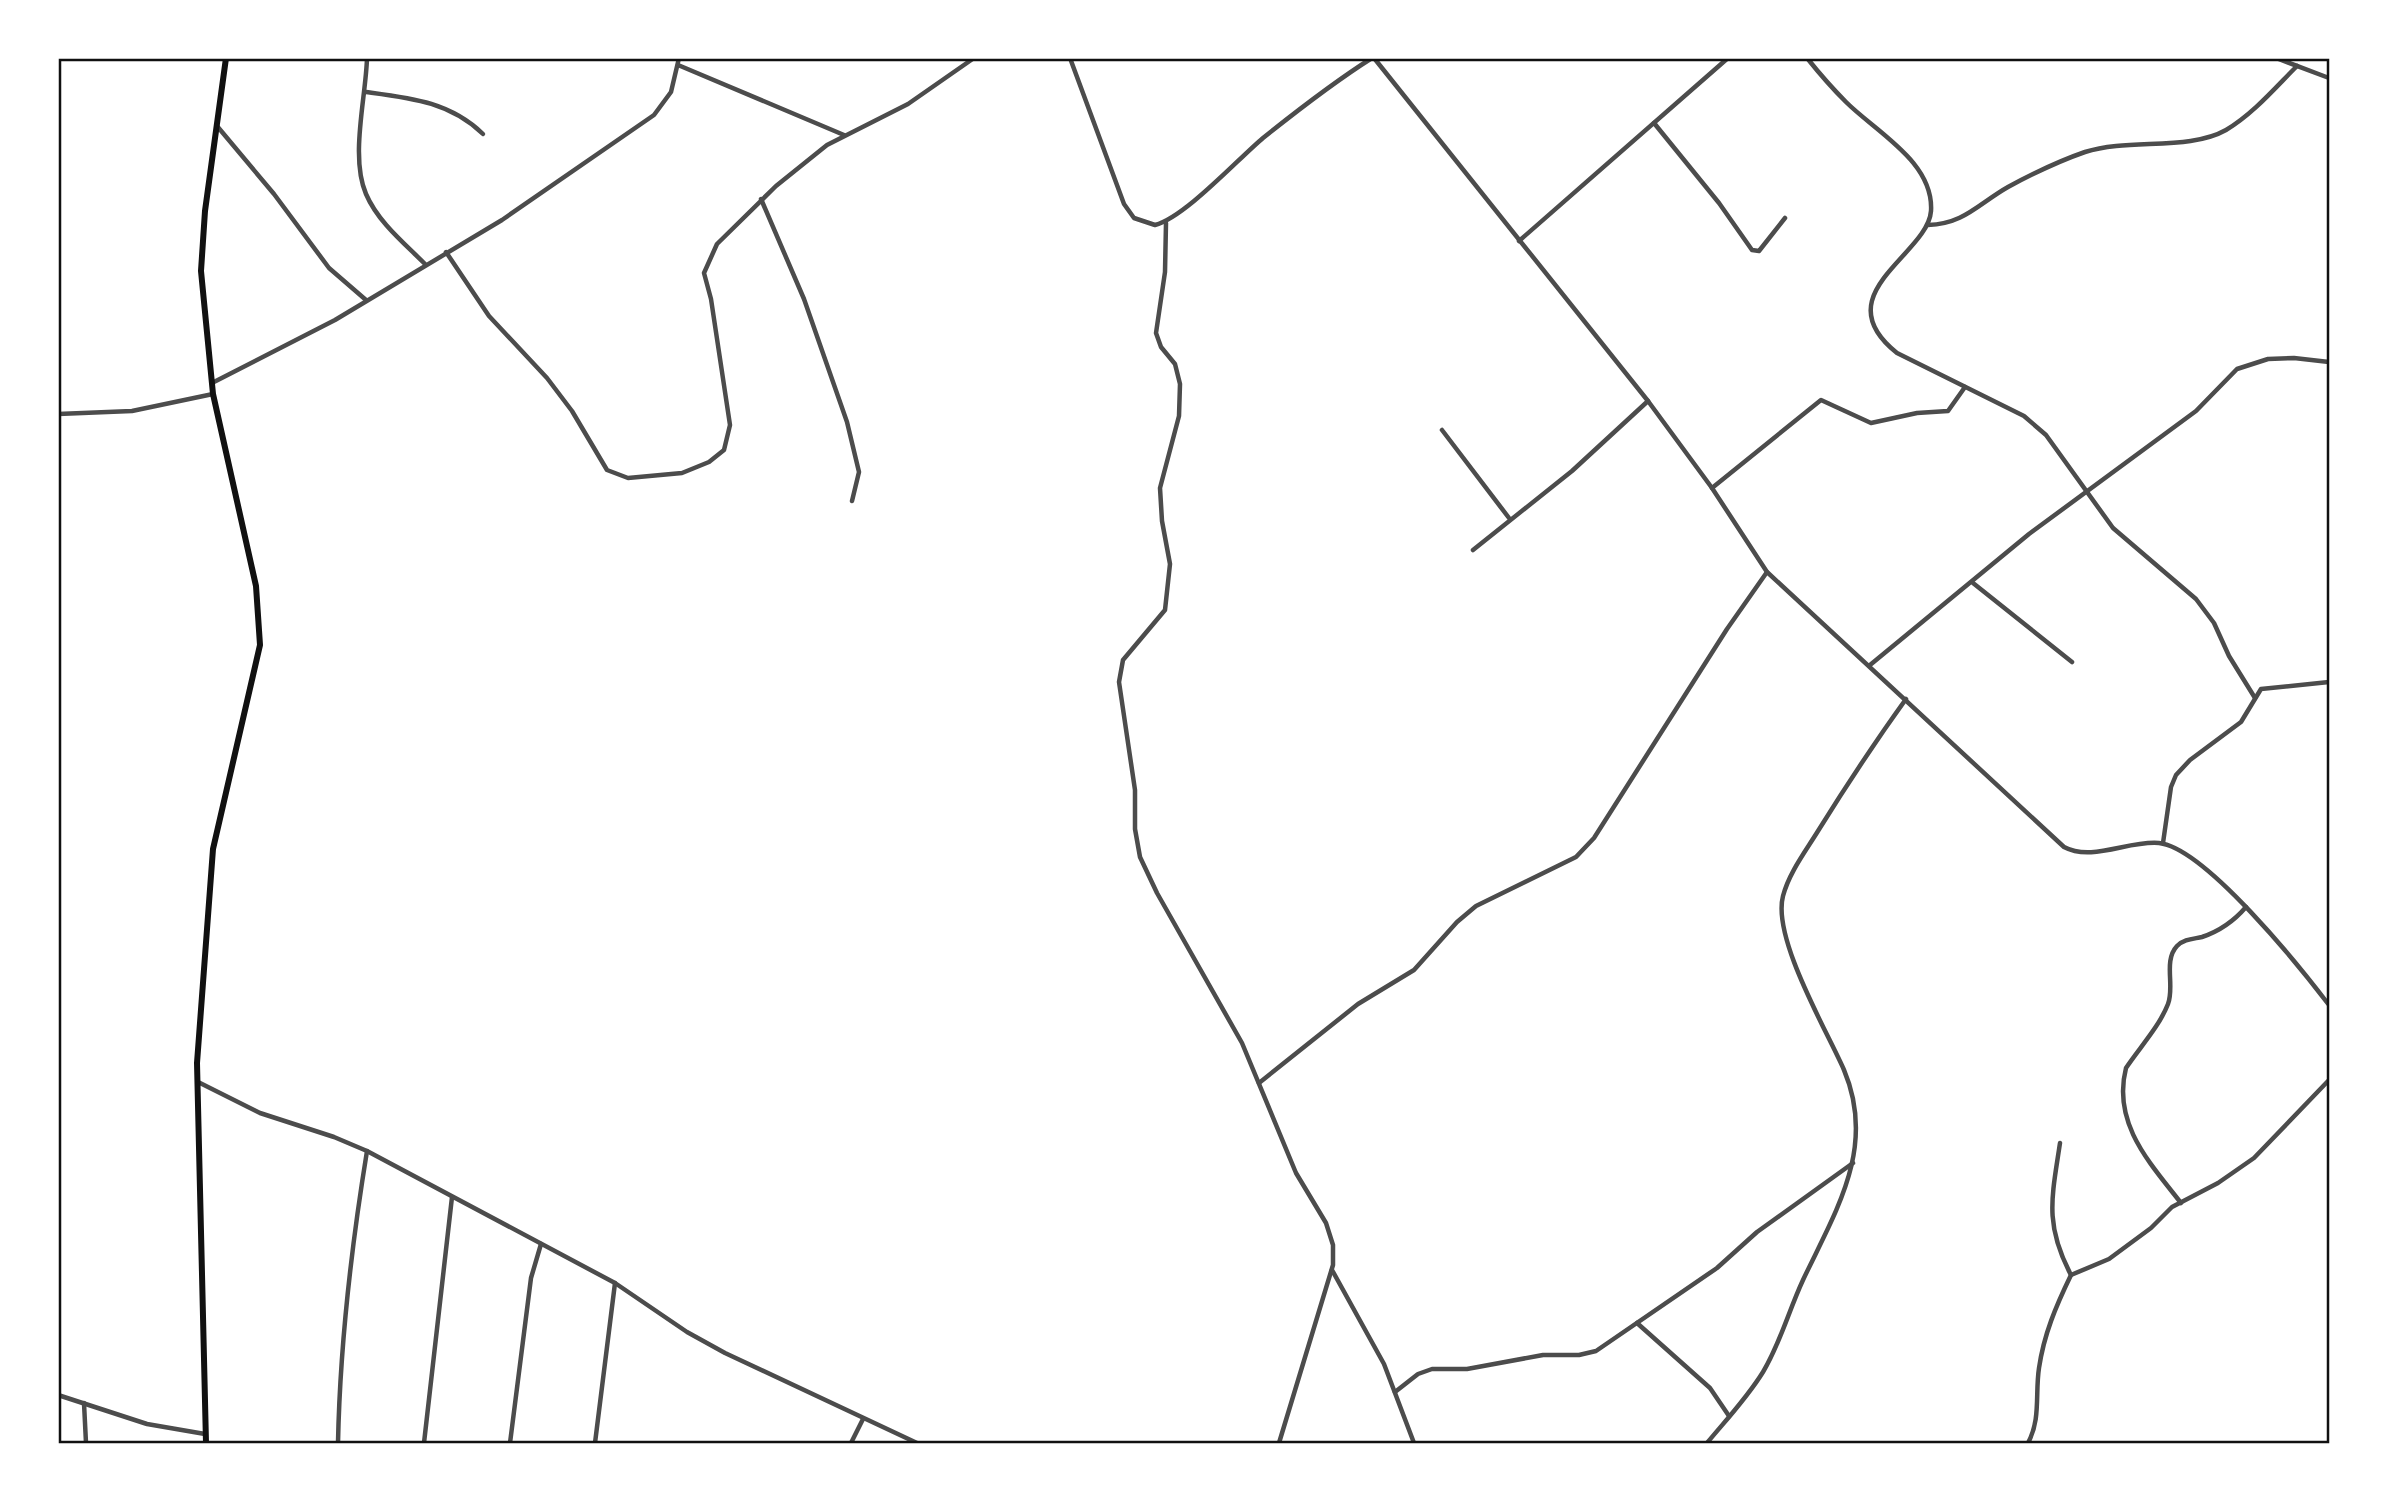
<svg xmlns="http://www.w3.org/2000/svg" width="2387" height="1501" font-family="Karla,sans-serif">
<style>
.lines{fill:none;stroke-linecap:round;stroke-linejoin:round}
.minor{stroke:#4c4c4c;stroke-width:4.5}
.secondary{stroke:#111;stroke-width:6}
.neatline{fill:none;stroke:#111;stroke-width:2.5}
</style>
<rect width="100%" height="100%" fill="#fff"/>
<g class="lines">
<!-- minor -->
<g class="minor">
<path d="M 367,58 C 366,97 350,157 366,194 C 378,222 404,243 425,264"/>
<path d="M 1070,58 L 1124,204 L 1134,218 L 1155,225 C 1184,218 1237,160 1263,138 C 1298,110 1334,82 1372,58"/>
<path d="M 1374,58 L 1648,401 L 1712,488 L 1767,572 L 2064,847 C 2092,862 2129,840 2159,843 C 2205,848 2300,967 2329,1005"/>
<path d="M 1807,58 C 1819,73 1832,88 1846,102 C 1876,132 1934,162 1931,211 C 1928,255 1823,294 1897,353 L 2024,416 L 2046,435 L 2113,528 L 2196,599 L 2214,623 L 2229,656 L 2255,698"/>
<path d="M 2276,58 L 2329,78"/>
<path d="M 678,65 L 844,135"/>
<path d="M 366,92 C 411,98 450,102 483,134"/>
<path d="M 1654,123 L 1719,203 L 1752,250 L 1759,251 L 1785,218"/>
<path d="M 217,126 L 274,194 L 329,268 L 366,300"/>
<path d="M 761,199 L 804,299 L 847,422 L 859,472 L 852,501"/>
<path d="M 1166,223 L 1165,272 L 1156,333 L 1161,347 L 1175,364 L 1180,384 L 1179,416 L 1160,488 L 1162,521 L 1170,564 L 1165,610 L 1123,660 L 1119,682 L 1135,790 L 1135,829 L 1140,857 L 1157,893 L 1242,1043 L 1296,1173 L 1326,1223 L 1333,1245 L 1333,1265 L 1279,1443"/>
<path d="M 1928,225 C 1964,224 1978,204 2008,187 C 2032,174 2059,161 2085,152 C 2129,138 2189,151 2226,130 C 2253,114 2275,88 2297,66"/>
<path d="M 1519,241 L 1728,58"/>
<path d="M 446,252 L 489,316 L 547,378 L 572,411 L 607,470 L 628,478 L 682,473 L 709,462 L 724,450 L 730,425 L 711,299 L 704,273 L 717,244 L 776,186 L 827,145 L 908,104 L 974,58"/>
<path d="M 212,383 L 335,320 L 502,220 L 654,115 L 671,92 L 679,58"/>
<path d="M 58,414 L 132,411 L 213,394"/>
<path d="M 1442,430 L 1509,518"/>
<path d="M 1712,488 L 1821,400 L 1871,423 L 1917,413 L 1948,411 L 1965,387"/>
<path d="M 1473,550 L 1572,471 L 1648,401"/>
<path d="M 1973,583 L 2072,662"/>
<path d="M 1870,665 L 2029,534 L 2196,411 L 2237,369 L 2268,359 L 2294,358 L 2329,362"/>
<path d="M 2163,843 L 2171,787 L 2176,775 L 2190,760 L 2241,722 L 2261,689 L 2329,682"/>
<path d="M 198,1082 L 260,1113 L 334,1137 L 367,1151 L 615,1283 L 687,1332 L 725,1353 L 917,1443"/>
<path d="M 1259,1083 L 1358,1004 L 1414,970 L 1457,922 L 1476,906 L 1576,857 L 1594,838 L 1727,629 L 1767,572"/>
<path d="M 2060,1143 C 2052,1197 2044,1224 2071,1275"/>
<path d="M 2181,1203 C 2149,1162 2112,1123 2126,1068 C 2140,1047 2159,1027 2168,1004 C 2175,986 2163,961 2177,946 C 2184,939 2193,939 2202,937 C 2220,931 2234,921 2246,907"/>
<path d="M 1332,1270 L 1384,1364 L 1414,1443"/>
<path d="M 1637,1323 L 1710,1388 L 1729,1416"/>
<path d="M 1395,1392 L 1418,1374 L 1432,1369 L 1467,1369 L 1543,1355 L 1579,1355 L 1596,1351 L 1717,1268 L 1757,1232 L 1853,1163"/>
<path d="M 58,1395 L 147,1424 L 205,1434"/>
<path d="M 84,1403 L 86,1443"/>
<path d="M 338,1443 C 340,1345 351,1249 367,1151"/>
<path d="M 424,1443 L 452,1197"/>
<path d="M 510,1443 L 531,1278 L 541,1244"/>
<path d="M 595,1443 L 615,1283"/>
<path d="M 851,1443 L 863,1419"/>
<path d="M 1707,1443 C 1726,1420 1747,1398 1763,1372 C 1780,1344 1789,1310 1803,1280 C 1835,1212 1877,1148 1844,1070 C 1827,1031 1772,938 1783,896 C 1789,873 1805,852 1818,831 C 1846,786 1875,742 1906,699"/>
<path d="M 2028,1443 C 2041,1419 2035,1394 2039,1368 C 2044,1334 2056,1306 2071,1275 L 2109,1259 L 2151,1228 L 2172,1207 L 2218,1183 L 2254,1158 L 2329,1080"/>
</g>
<!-- secondary -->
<path class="secondary" d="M 206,1443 L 197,1063 L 213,849 L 260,645 L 256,586 L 213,394 L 201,271 L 205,211 L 226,58"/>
</g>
<!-- border -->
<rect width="2387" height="1501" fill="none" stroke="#ffffff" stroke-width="119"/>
<rect x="60" y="60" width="2268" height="1382" class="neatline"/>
</svg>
